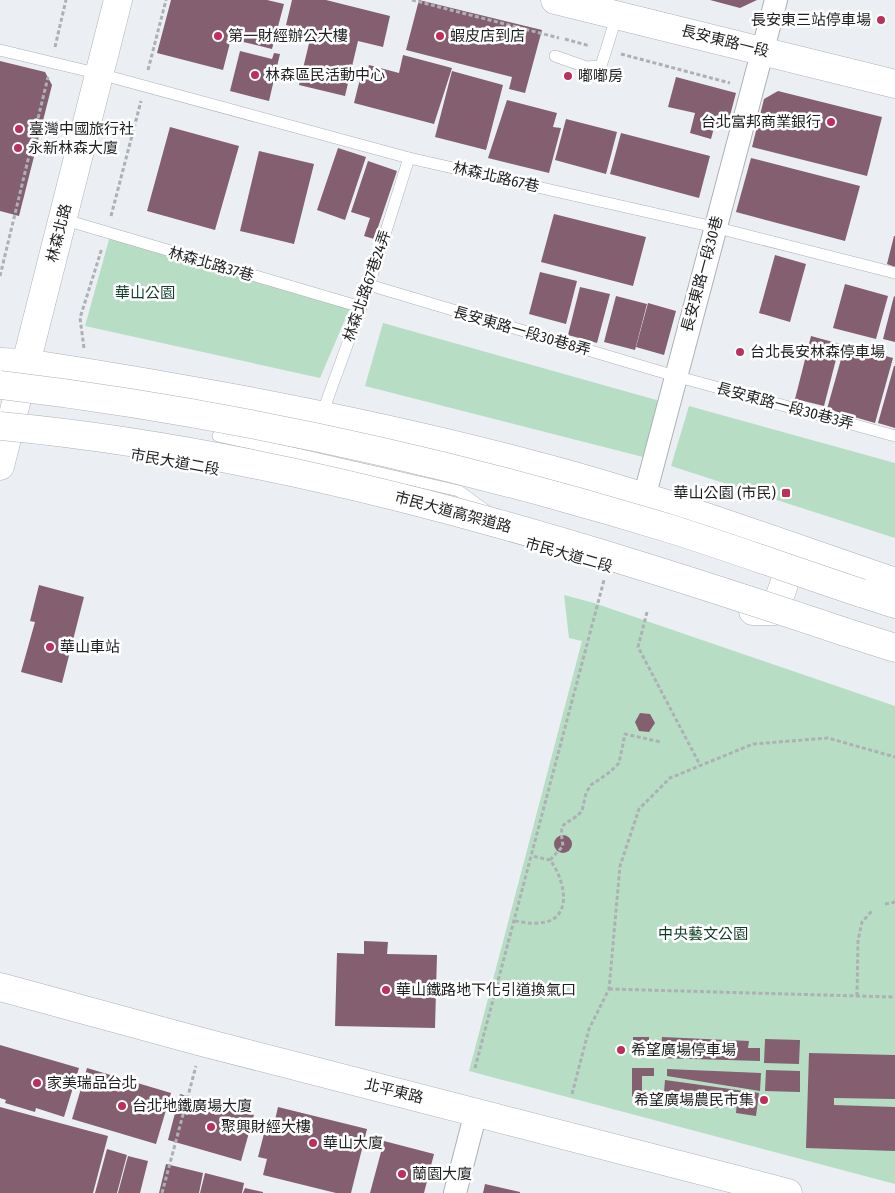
<svg xmlns="http://www.w3.org/2000/svg" width="895" height="1193" font-family="'Fira Sans Condensed','Noto Sans TC',sans-serif">
<style>
.green{fill:#b8ddc5}
.building{fill:#835f70}
.lines{fill:none;stroke-linecap:round;stroke-linejoin:round}
.service-casing{stroke:#adb1b4;stroke-width:12}
.minor-casing{stroke:#adb1b4;stroke-width:24}
.tertiary-casing{stroke:#adb1b4;stroke-width:29}
.trunk-casing{stroke:#adb1b4;stroke-width:29}
.path{stroke:#adb0b4;stroke-width:3;stroke-dasharray:4 2.5;stroke-linecap:butt}
.service{stroke:#fff;stroke-width:11}
.minor{stroke:#fff;stroke-width:22}
.tertiary{stroke:#fff;stroke-width:28}
.trunk{stroke:#fff;stroke-width:28}
.trunk-bridge-casing{stroke:#adb1b4;stroke-width:29;stroke-linecap:butt}
.trunk-bridge{stroke:#fff;stroke-width:28}
.poi-dot{fill:#bd2f5c;stroke:#fff;stroke-width:2}
.labels{text-anchor:middle;stroke-width:5;stroke-linejoin:round;paint-order:stroke}
.poi-label{font-size:15px;fill:#1e1f20;stroke:#fff;text-anchor:start}
.street-label{font-size:15px;fill:#1e1f20;stroke:#fff}
.park-label{font-size:15px;fill:#0e3e26;stroke:#fff}
</style>
<rect width="100%" height="100%" fill="#ebeff3"/>
<!-- green -->
<g class="green">
<path d="M 110,236 L 350,308 L 320,378 L 85,326 Z"/>
<path d="M 383,323 L 660,401 L 643,457 L 365,386 Z"/>
<path d="M 689,406 L 895,463 L 895,538 L 671,466 Z"/>
<path d="M 564,595 L 594,603 L 895,706 L 895,1184 L 469,1071 L 582,641 L 569,638 Z"/>
</g>
<!-- building -->
<g class="building">
<path d="M 171,0 L 267,0 L 284,4 L 272,49 L 231,39 L 223,70 L 157,53 Z"/>
<path d="M 292,0 L 326,0 L 390,16 L 383,47 L 358,41 L 345,96 L 299,85 L 312,31 L 286,25 Z"/>
<path d="M 419,0 L 542,30 L 525,93 L 509,89 L 512,77 L 406,50 Z"/>
<path d="M 710,0 L 757,0 L 740,8 Z"/>
<path d="M 240,51 L 272,59 L 274,53 L 280,54 L 269,101 L 230,91 Z"/>
<path d="M 403,55 L 452,68 L 434,124 L 354,103 L 360,79 L 365,80 L 369,65 L 399,73 Z"/>
<path d="M 0,61 L 45,72 L 52,85 L 19,216 L 0,211 Z"/>
<path d="M 452,71 L 503,85 L 486,150 L 435,137 Z"/>
<path d="M 676,77 L 736,93 L 727,127 L 715,124 L 711,139 L 690,133 L 695,113 L 668,107 Z"/>
<path d="M 778,91 L 882,117 L 867,176 L 752,147 L 764,99 Z"/>
<path d="M 507,100 L 557,113 L 553,127 L 561,128 L 549,173 L 488,158 Z"/>
<path d="M 566,119 L 617,132 L 606,174 L 555,160 Z"/>
<path d="M 170,127 L 239,146 L 215,230 L 147,211 Z"/>
<path d="M 621,133 L 710,156 L 699,198 L 610,174 Z"/>
<path d="M 338,148 L 366,157 L 345,220 L 317,210 Z"/>
<path d="M 259,151 L 314,164 L 294,244 L 240,231 Z"/>
<path d="M 751,158 L 860,186 L 845,241 L 736,212 Z"/>
<path d="M 368,161 L 397,171 L 374,239 L 364,236 L 370,218 L 351,212 Z"/>
<path d="M 554,214 L 646,237 L 633,286 L 541,262 Z"/>
<path d="M 894,236 L 895,236 L 895,267 L 887,264 Z"/>
<path d="M 775,255 L 806,264 L 790,322 L 759,313 Z"/>
<path d="M 540,272 L 577,281 L 566,324 L 529,314 Z"/>
<path d="M 845,284 L 888,296 L 876,339 L 833,328 Z"/>
<path d="M 580,287 L 610,294 L 597,343 L 568,335 Z"/>
<path d="M 616,296 L 647,304 L 635,350 L 604,342 Z"/>
<path d="M 894,296 L 895,297 L 895,342 L 883,339 Z"/>
<path d="M 648,303 L 676,311 L 664,355 L 636,347 Z"/>
<path d="M 811,336 L 840,344 L 824,406 L 795,399 Z"/>
<path d="M 845,345 L 893,358 L 875,423 L 827,409 Z"/>
<path d="M 894,366 L 895,366 L 895,428 L 878,423 Z"/>
<path d="M 39,585 L 84,597 L 62,683 L 21,672 L 35,622 L 30,621 Z"/>
<path d="M 640,713 L 650,714 L 655,723 L 649,732 L 639,731 L 635,722 Z"/>
<circle cx="563" cy="844" r="9"/>
<path d="M 364,941 L 388,942 L 387,954 L 437,955 L 435,1028 L 335,1026 L 337,953 L 364,954 Z"/>
<rect x="633" y="1037" width="16" height="20"/>
<path d="M 662,1037 L 749,1041 L 748,1048 L 760,1048 L 760,1061 L 658,1058 L 658,1052 L 661,1053 Z"/>
<path d="M 765,1039 L 800,1040 L 799,1064 L 764,1063 Z"/>
<path d="M 0,1045 L 79,1068 L 64,1117 L 36,1108 L 35,1112 L 5,1103 L 6,1100 L 0,1098 Z"/>
<path d="M 809,1053 L 895,1055 L 895,1099 L 834,1098 L 834,1105 L 895,1107 L 895,1151 L 806,1148 Z"/>
<path d="M 87,1068 L 171,1093 L 156,1144 L 72,1119 Z"/>
<path d="M 632,1068 L 654,1068 L 654,1076 L 642,1076 L 642,1097 L 632,1097 Z"/>
<path d="M 667,1069 L 761,1073 L 760,1091 L 667,1076 Z"/>
<path d="M 766,1070 L 800,1071 L 800,1092 L 765,1091 Z"/>
<path d="M 665,1080 L 759,1093 L 756,1116 L 736,1113 L 737,1102 L 720,1100 L 719,1108 L 698,1105 L 699,1097 L 664,1092 Z"/>
<path d="M 180,1094 L 254,1115 L 241,1161 L 168,1140 Z"/>
<path d="M 0,1107 L 108,1136 L 93,1193 L 0,1193 Z"/>
<path d="M 278,1107 L 367,1129 L 351,1193 L 336,1193 L 263,1175 L 267,1159 L 258,1157 L 268,1118 L 275,1120 Z"/>
<path d="M 384,1141 L 434,1154 L 424,1193 L 370,1193 Z"/>
<path d="M 107,1149 L 127,1155 L 117,1193 L 95,1193 Z"/>
<path d="M 128,1156 L 148,1161 L 140,1193 L 118,1193 Z"/>
<path d="M 166,1164 L 203,1173 L 199,1193 L 159,1193 Z"/>
<path d="M 205,1173 L 244,1183 L 242,1193 L 200,1193 Z"/>
<path d="M 485,1184 L 520,1192 L 520,1193 L 483,1193 Z"/>
<path d="M 245,1188 L 263,1192 L 263,1193 L 243,1193 Z"/>
</g>
<g class="lines">
<defs>
<g id="service">
<path d="M 0,50 L 100,74 L 409,158 L 714,227 L 895,273"/>
<path d="M 555,56 L 586,67 L 601,66 L 617,15"/>
<path d="M 62,219 L 361,307"/>
<path d="M 369,285 L 675,376 L 895,436"/>
<path d="M 322,414 L 369,285 L 409,158"/>
<path d="M 218,436 L 459,491 L 488,512"/>
</g>
<g id="minor">
<path d="M 644,498 L 776,0"/>
<path d="M 455,1193 L 476,1112"/>
</g>
<g id="tertiary">
<path d="M 555,0 L 895,84"/>
<path d="M 0,362 L 26,363 C 196,389 364,420 530,464 C 654,496 774,541 895,582"/>
<path d="M 0,466 L 118,0"/>
<path d="M 753,611 L 775,611 L 792,560 L 783,551"/>
<path d="M 0,987 L 202,1042 L 788,1193"/>
</g>
<g id="trunk">
<path d="M 861,593 L 895,604"/>
<path d="M 845,632 L 895,648"/>
</g>
</defs>
<!-- service casing -->
<use href="#service" class="service-casing"/>
<!-- minor casing -->
<use href="#minor" class="minor-casing"/>
<!-- tertiary casing -->
<use href="#tertiary" class="tertiary-casing"/>
<!-- trunk casing -->
<use href="#trunk" class="trunk-casing"/>
<!-- path -->
<g class="path">
<path d="M 412,0 L 559,38"/>
<path d="M 565,39 L 590,46"/>
<path d="M 55,47 L 66,0"/>
<path d="M 621,54 L 730,83"/>
<path d="M 148,70 L 166,0"/>
<path d="M 111,216 L 141,101"/>
<path d="M 0,276 L 48,77"/>
<path d="M 84,348 L 80,318 L 102,248"/>
<path d="M 647,612 L 638,647 L 700,765"/>
<path d="M 550,860 L 563,846 C 558,817 566,828 582,811 L 586,793 L 591,785 L 610,772 L 619,763 L 625,734 L 661,742"/>
<path d="M 885,904 L 895,902"/>
<path d="M 515,921 C 522,922 530,924 538,923 C 575,922 565,879 550,860 L 532,856"/>
<path d="M 609,989 L 895,997"/>
<path d="M 857,996 L 858,940 L 862,922 L 872,911"/>
<path d="M 475,1068 L 604,580"/>
<path d="M 572,1094 L 589,1029 L 609,989 L 620,866 L 639,809 L 670,778 L 753,744 L 828,738 L 895,757"/>
<path d="M 162,1193 L 196,1066"/>
</g>
<!-- service -->
<use href="#service" class="service"/>
<!-- minor -->
<use href="#minor" class="minor"/>
<!-- tertiary -->
<use href="#tertiary" class="tertiary"/>
<!-- trunk -->
<use href="#trunk" class="trunk"/>
<defs>
<g id="trunk-bridge">
<path d="M 0,385 C 227,412 452,462 671,529 C 734,549 798,572 861,593"/>
<path d="M 0,426 C 290,453 570,540 845,632"/>
</g>
</defs>
<!-- trunk-bridge casing -->
<use href="#trunk-bridge" class="trunk-bridge-casing"/>
<!-- trunk-bridge -->
<use href="#trunk-bridge" class="trunk-bridge"/>
</g>
<!-- markers -->
<g class="poi-dot">
<circle cx="881" cy="20" r="5"/>
<circle cx="218" cy="36" r="5"/>
<circle cx="440" cy="36" r="5"/>
<circle cx="255" cy="75" r="5"/>
<circle cx="568" cy="76" r="5"/>
<circle cx="831" cy="122" r="5"/>
<circle cx="19" cy="129" r="5"/>
<circle cx="18" cy="148" r="5"/>
<circle cx="740" cy="352" r="5"/>
<rect x="781" y="488" width="10" height="10" rx="2.5"/>
<circle cx="50" cy="647" r="5"/>
<circle cx="386" cy="990" r="5"/>
<circle cx="621" cy="1050" r="5"/>
<circle cx="37" cy="1083" r="5"/>
<circle cx="764" cy="1100" r="5"/>
<circle cx="122" cy="1106" r="5"/>
<circle cx="211" cy="1127" r="5"/>
<circle cx="313" cy="1143" r="5"/>
<circle cx="402" cy="1174" r="5"/>
</g>
<g class="labels">
<!-- poi labels -->
<g class="poi-label">
<text x="871" y="25" text-anchor="end">長安東三站停車場</text>
<text x="228" y="41">第一財經辦公大樓</text>
<text x="450" y="41">蝦皮店到店</text>
<text x="265" y="80">林森區民活動中心</text>
<text x="578" y="81">嘟嘟房</text>
<text x="821" y="127" text-anchor="end">台北富邦商業銀行</text>
<text x="29" y="134">臺灣中國旅行社</text>
<text x="28" y="153">永新林森大廈</text>
<text x="750" y="357">台北長安林森停車場</text>
<text x="776" y="498" text-anchor="end">華山公園 (市民)</text>
<text x="60" y="652">華山車站</text>
<text x="396" y="995">華山鐵路地下化引道換氣口</text>
<text x="631" y="1055">希望廣場停車場</text>
<text x="47" y="1088">家美瑞品台北</text>
<text x="754" y="1105" text-anchor="end">希望廣場農民市集</text>
<text x="132" y="1111">台北地鐵廣場大廈</text>
<text x="221" y="1132">聚興財經大樓</text>
<text x="323" y="1148">華山大廈</text>
<text x="412" y="1179">蘭園大廈</text>
</g>
<!-- street labels -->
<g class="street-label">
<text transform="translate(725 41) rotate(14)" y="5">長安東路一段</text>
<text transform="translate(496 177) rotate(13)" y="5">林森北路67巷</text>
<text transform="translate(59 233) rotate(-76)" y="5">林森北路</text>
<text transform="translate(211 264) rotate(16)" y="5">林森北路37巷</text>
<text transform="translate(702 274) rotate(-75)" y="5">長安東路一段30巷</text>
<text transform="translate(367 286) rotate(-71)" y="5">林森北路67巷24弄</text>
<text transform="translate(522 331) rotate(16)" y="5">長安東路一段30巷8弄</text>
<text transform="translate(785 406) rotate(15)" y="5">長安東路一段30巷3弄</text>
<text transform="translate(175 462) rotate(10)" y="5">市民大道二段</text>
<text transform="translate(453 512) rotate(15)" y="5">市民大道高架道路</text>
<text transform="translate(569 555) rotate(16)" y="5">市民大道二段</text>
<text transform="translate(394 1091) rotate(14)" y="5">北平東路</text>
</g>
<!-- park labels -->
<g class="park-label">
<text x="145" y="298">華山公園</text>
<text x="703" y="939">中央藝文公園</text>
</g>
</g>
</svg>
